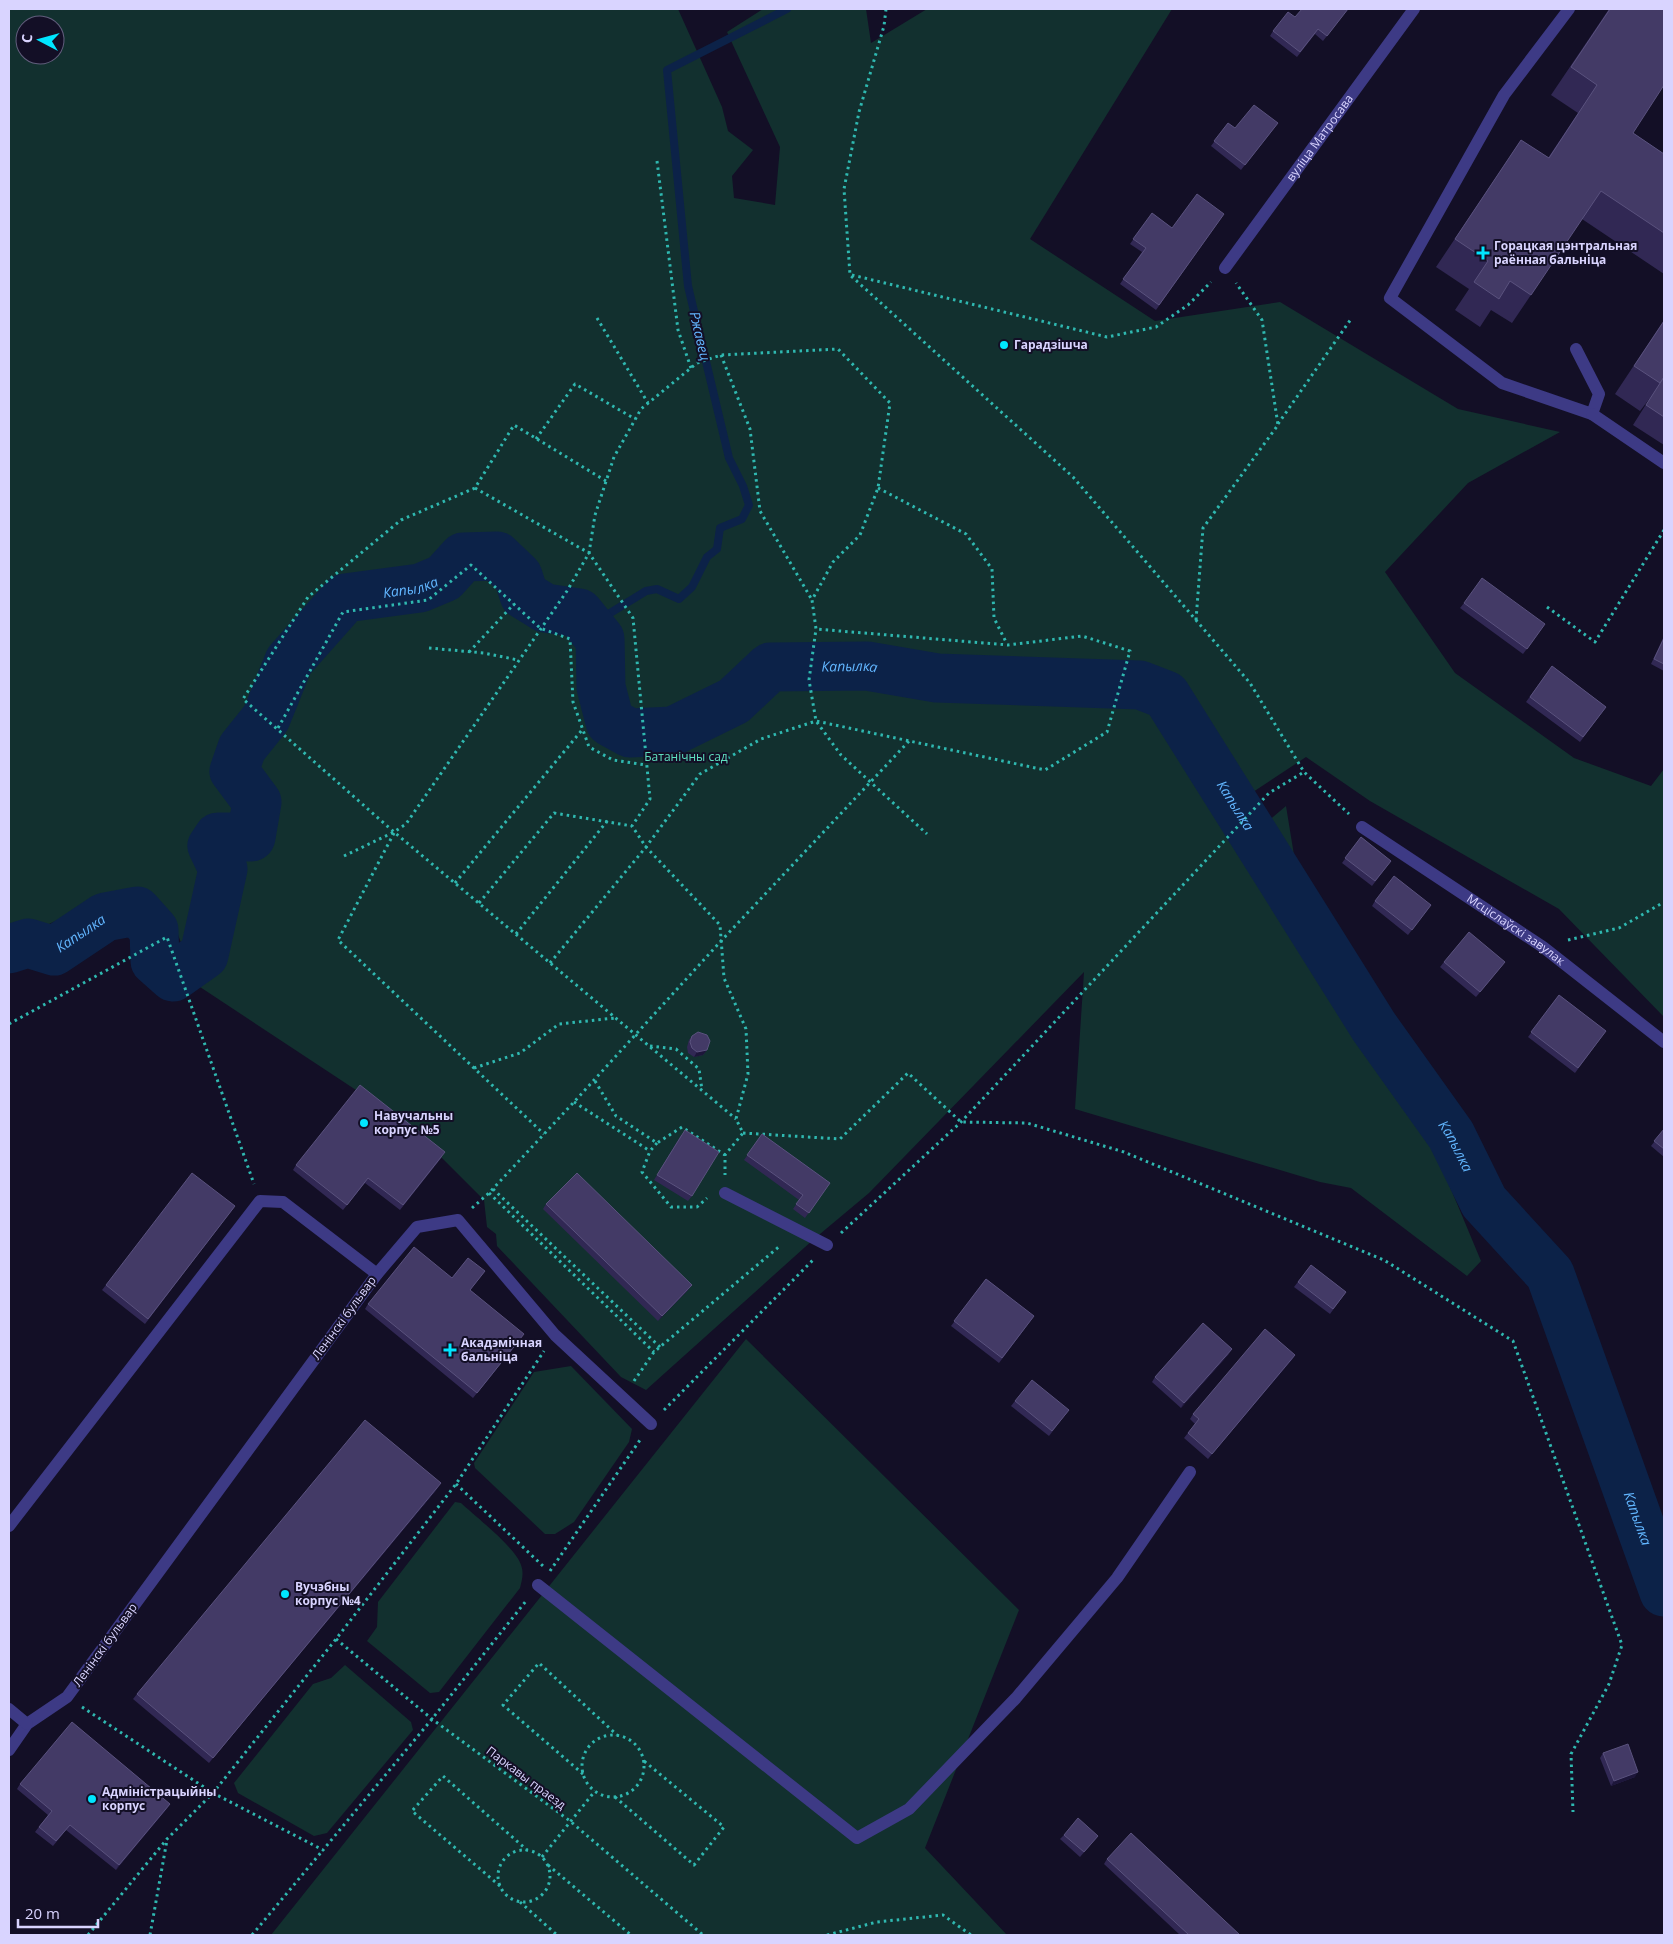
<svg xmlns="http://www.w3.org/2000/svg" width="1673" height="1944" font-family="'Open Sans',sans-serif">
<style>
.green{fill:#12302f;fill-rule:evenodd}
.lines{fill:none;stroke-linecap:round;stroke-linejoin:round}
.stream{stroke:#0c2248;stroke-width:8}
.river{stroke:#0c2248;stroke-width:49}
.path{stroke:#2fb8b0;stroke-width:3;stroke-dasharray:2.5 4;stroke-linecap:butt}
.service{stroke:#3d3a85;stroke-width:12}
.minor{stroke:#3d3a85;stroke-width:12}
.wall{fill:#312854}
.shaded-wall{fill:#1d163a}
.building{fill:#433a66;stroke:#5a527e}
.poi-dot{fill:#00e5ff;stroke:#130f26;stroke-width:2}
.labels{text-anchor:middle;stroke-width:4;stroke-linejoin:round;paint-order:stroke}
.street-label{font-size:12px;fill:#d9d4ff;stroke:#130f26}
.poi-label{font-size:12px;font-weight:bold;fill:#d9d4ff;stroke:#130f26;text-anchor:start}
.park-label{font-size:12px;fill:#5fe0c0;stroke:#130f26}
.water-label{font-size:14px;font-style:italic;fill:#62b6ff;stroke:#130f26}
</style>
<rect width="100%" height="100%" fill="#130f26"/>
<!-- green -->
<g class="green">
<path d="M 9,9 L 678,9 L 722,107 L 728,131 L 753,150 L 732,176 L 734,198 L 775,205 L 780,147 L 727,32 L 763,9 L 866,9 L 871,43 L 927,9 L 1172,9 L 1030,239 L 1155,321 L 1280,302 L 1458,409 L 1560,432 L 1468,483 L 1385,572 L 1455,673 L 1574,758 L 1651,786 L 1664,769 L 1664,1017 L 1559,909 L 1370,801 L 1306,757 L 1253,792 L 1227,816 L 1243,842 L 1286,806 L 1308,941 L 1435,1151 L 1481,1261 L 1467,1276 L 1351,1188 L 1320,1182 L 1075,1109 L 1084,972 L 869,1193 L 814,1239 L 646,1390 L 621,1377 L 497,1246 L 496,1234 L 487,1227 L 484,1200 L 441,1157 L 356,1090 L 197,985 L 177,932 L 108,896 L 9,943 ZM 25,25 L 55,25 L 55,55 L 25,55 Z"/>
<path d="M 746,1339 L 1019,1610 L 925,1848 L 1007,1935 L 271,1935 Z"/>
<path d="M 571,1366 L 632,1429 L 629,1442 L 574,1522 L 555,1534 L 545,1534 L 475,1468 L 474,1463 L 534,1372 Z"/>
<path d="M 455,1502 L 461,1503 C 476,1517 516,1548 521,1565 C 524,1573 522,1580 520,1588 L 439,1692 L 430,1693 L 367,1641 L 377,1627 L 378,1602 Z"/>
<path d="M 345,1665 L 411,1722 L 413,1730 L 327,1833 L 314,1836 L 238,1793 L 234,1783 L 313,1684 L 331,1678 Z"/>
</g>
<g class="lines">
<!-- stream -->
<path class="stream" d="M 589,626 L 646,591 L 657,589 L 679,599 L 692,587 L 707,557 L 717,549 L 720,528 L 742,519 L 749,505 L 743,486 L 729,458 L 688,286 L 667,70 L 787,9"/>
<!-- river -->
<path class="river" id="s1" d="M 9,949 L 28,943 L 54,951 L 105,917 L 137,911 L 154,930 L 155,961 L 173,977 L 204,955 L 223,869 L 212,846 L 218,837 L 251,837 L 257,802 L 234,771 L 242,748 L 266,718 L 289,661 L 345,598 L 420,588 L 444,578 L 463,557 L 497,556 L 518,576 L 524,595 L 545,608 L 579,613 L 600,639 L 601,687 L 610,722 L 630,733 L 673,731 L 734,701 L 770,667 L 867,666 L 937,678 L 1140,685 L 1166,695 L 1374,1027 L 1451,1135 L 1484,1202 L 1550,1274 L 1664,1592"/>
<!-- path -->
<g class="path">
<path d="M 886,9 L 884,26 L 859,112 L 844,189 L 850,275 L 1073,477 L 1250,683 L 1304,772 L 1349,814"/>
<path d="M 657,161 L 678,330 L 691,368"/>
<path d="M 852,275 L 1107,337 L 1156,327 L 1188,305 L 1211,282"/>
<path d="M 597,318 L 648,403"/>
<path d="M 721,355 L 750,429 L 760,511 L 812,600"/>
<path d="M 1278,424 L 1351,319"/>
<path d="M 536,439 L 575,384 L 635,419"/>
<path d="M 606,481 L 514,425 L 475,488 L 401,520 L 308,597 L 243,699 L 394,832 L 736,1119"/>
<path d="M 475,488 L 589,553 L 633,618 L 650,799 L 632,826 L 646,847 L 720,925 L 724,978 L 746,1029 L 748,1074 L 736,1119 L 743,1133 L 725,1155 L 725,1175"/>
<path d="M 878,488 L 966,534 L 992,569 L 994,618 L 1007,644"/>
<path d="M 1547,607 L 1595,642 L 1664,530"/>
<path d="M 1196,620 L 1203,528 L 1278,425 L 1262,320 L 1236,283"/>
<path d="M 429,648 L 484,653 L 518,660"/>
<path d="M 469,652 L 514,604"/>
<path d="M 278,728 L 343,612 L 428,600 L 471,565 L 540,628 L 570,639 L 573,702 L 589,747 L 613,760 L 646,765"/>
<path d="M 394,833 L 338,940 L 544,1134"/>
<path d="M 344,856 L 394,832 L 406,824 L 567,591 L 589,553 L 595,515 L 614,457 L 641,409 L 697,363 L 721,355 L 838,349 L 890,403 L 878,488 L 860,535 L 833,562 L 812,600 L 816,629 L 809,680 L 816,721 L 841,755 L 927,834"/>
<path d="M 455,883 L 582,730"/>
<path d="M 479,903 L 554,813 L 632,826"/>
<path d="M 516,934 L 608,820"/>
<path d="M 1568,940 L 1619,928 L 1664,902"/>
<path d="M 550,963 L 646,847 L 700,774 L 761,739 L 816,721 L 1045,770 L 1107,732 L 1130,651 L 1082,636 L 1008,645 L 816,629"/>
<path d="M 9,1024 L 167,937 L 254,1184"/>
<path d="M 650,1046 L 676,1049 L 699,1069 L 702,1090"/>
<path d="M 474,1068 L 520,1053 L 559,1024 L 615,1018"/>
<path d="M 595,1081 L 616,1116 L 657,1143 L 682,1127 L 725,1155"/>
<path d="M 574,1102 L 650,1151"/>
<path d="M 743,1133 L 840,1139 L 908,1073 L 961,1122 L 1027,1123 L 1124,1152 L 1384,1260 L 1513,1341 L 1622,1645 L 1609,1684 L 1571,1754 L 1573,1812"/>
<path d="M 657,1143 L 650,1151 L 642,1172 L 671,1207 L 697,1207 L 707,1198"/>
<path d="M 493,1189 L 660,1347"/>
<path d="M 489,1193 L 654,1352"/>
<path d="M 472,1208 L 489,1193 L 574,1102 L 721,941 L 910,740"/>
<path d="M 841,1233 L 961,1122 L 1269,793 L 1304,772"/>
<path d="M 634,1381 L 654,1352 L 781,1245"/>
<path d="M 664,1410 L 813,1260"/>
<path d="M 456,1484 L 543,1566"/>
<path d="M 550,1571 L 640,1440"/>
<path d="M 336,1639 L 432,1719 L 570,1821 L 703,1935"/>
<path d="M 82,1707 L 213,1793 L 323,1850 L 432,1719 L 526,1601"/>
<circle cx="613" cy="1766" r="31"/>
<path d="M 583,1774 L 503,1705 L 539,1663 L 617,1735"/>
<path d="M 615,1797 L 694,1865 L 724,1827 L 644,1761"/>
<circle cx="524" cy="1876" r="26"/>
<path d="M 542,1857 L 595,1791"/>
<path d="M 548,1865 L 631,1935"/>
<path d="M 500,1886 L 412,1811 L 443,1776 L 527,1850"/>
<path d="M 520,1902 L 557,1935"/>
<path d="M 88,1935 L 167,1839 L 213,1793 L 336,1639 L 456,1484 L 544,1351"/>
<path d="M 150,1935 L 167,1840"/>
<path d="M 252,1935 L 323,1850"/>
<path d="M 827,1935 L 877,1922 L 943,1915 L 971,1935"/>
</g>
<!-- service -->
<g class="service">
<path d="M 1569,9 L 1504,95 L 1390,298 L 1502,383 L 1592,414 L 1599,394 L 1576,349"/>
<path d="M 1592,414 L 1664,463"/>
<path d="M 725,1193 L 827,1245"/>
<path d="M 377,1274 L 417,1227 L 458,1220 L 555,1335 L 651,1424"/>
<path d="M 9,1526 L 260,1201 L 283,1202 L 377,1274 L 67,1697 L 27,1724 L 9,1750"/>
<path d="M 538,1585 L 857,1838 L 909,1809 L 1016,1698 L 1117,1578 L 1190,1472"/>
</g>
<!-- minor -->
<g class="minor">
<path id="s2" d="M 1225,268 L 1414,9"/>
<path id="s3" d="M 1362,827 L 1543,947 L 1664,1042"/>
<path d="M 9,1709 L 27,1724"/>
</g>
</g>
<!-- wall -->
<g class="wall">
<path d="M 1348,9 L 1323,41 L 1315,34 L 1297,57 L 1270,36 L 1273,31 L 1295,17 Z"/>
<path d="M 1609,9 L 1664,9 L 1633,133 L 1664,154 L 1664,274 L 1582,219 L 1512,323 L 1491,310 L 1480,327 L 1455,310 L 1469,289 L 1436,267 L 1521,140 L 1548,158 L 1578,113 L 1551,95 Z"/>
<path d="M 1228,123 L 1235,128 L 1278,123 L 1241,170 L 1211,146 Z"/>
<path d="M 1152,213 L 1172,228 L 1224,214 L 1156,310 L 1120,284 L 1142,252 L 1130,244 Z"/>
<path d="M 1664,320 L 1664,445 L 1633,425 L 1650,398 L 1640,411 L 1615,394 Z"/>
<path d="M 1464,603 L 1545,624 L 1523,654 L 1460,608 Z"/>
<path d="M 1664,636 L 1664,671 L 1651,664 Z"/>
<path d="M 1552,666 L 1606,707 L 1580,742 L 1526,702 Z"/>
<path d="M 1361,837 L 1391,861 L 1372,886 L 1342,863 Z"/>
<path d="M 1375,901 L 1431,905 L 1408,935 L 1372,906 Z"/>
<path d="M 1444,962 L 1505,962 L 1476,997 L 1440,967 Z"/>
<path d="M 1559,995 L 1606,1031 L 1575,1073 L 1528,1037 Z"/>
<path d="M 692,1036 L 707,1050 L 703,1055 L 694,1057 L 688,1053 L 687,1047 L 689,1040 Z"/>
<path d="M 1664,1129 L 1664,1157 L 1651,1146 Z"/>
<path d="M 762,1134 L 830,1183 L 805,1218 L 793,1209 L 799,1200 L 744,1160 Z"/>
<path d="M 681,1135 L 692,1196 L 688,1201 L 654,1180 Z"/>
<path d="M 442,1157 L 400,1210 L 365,1183 L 343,1210 L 293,1170 L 296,1165 Z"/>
<path d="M 546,1204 L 688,1290 L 658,1321 L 543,1209 Z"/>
<path d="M 235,1206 L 145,1324 L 102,1290 L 106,1285 Z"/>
<path d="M 1311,1265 L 1346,1292 L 1330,1314 L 1294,1287 Z"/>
<path d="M 485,1271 L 470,1290 L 521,1339 L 473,1398 L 365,1309 L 368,1304 L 452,1278 Z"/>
<path d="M 986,1279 L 1034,1316 L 999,1363 L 951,1326 Z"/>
<path d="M 1229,1354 L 1181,1408 L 1152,1382 L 1155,1377 Z"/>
<path d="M 1295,1355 L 1208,1459 L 1184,1438 L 1195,1424 L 1190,1419 L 1193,1414 Z"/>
<path d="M 1015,1401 L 1069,1410 L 1049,1436 L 1011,1406 Z"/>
<path d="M 438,1488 L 209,1763 L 133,1699 L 137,1694 Z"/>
<path d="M 1603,1753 L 1635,1777 L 1611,1786 L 1600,1758 Z"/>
<path d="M 20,1784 L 170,1804 L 116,1870 L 66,1830 L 53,1846 L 35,1832 L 48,1815 L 17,1789 Z"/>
<path d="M 1064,1835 L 1098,1836 L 1080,1857 L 1060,1839 Z"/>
<path d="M 1107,1859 L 1240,1935 L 1180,1935 L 1104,1864 Z"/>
</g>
<!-- shaded-wall -->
<g class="shaded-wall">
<path d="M 707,1050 L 703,1055 L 694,1057 L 697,1052 Z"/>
<path d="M 692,1285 L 688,1290 L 658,1321 L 662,1316 Z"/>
<path d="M 1232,1349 L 1229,1354 L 1181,1408 L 1184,1403 Z"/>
<path d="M 1295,1355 L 1292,1360 L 1208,1459 L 1212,1454 Z"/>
<path d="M 441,1483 L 438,1488 L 209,1763 L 213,1758 Z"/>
<path d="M 1638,1772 L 1635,1777 L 1611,1786 L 1614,1781 Z"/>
<path d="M 170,1804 L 167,1809 L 116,1870 L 119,1865 Z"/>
</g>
<!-- building -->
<g class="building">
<path d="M 1302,9 L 1348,9 L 1327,36 L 1318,29 L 1300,52 L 1273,31 L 1288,12 L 1295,17 Z"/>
<path d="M 1610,9 L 1664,9 L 1664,85 L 1633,133 L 1664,154 L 1664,233 L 1601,191 L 1531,295 L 1510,281 L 1499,299 L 1474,282 L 1488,261 L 1455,239 L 1521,140 L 1549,158 L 1597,85 L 1571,67 Z"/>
<path d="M 1254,105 L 1278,123 L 1245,165 L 1214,141 L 1228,123 L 1235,128 Z"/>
<path d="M 1197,194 L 1224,214 L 1159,305 L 1123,279 L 1146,248 L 1133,239 L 1152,213 L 1172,228 Z"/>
<path d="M 1664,321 L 1664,377 L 1660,383 L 1634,366 Z"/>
<path d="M 1664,377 L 1664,417 L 1646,405 Z"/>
<path d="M 1482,578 L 1545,624 L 1527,649 L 1464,603 Z"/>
<path d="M 1664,638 L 1664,664 L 1654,659 Z"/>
<path d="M 1552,666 L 1606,707 L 1583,737 L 1530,697 Z"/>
<path d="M 1361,837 L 1391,861 L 1375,881 L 1345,858 Z"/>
<path d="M 1394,876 L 1431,905 L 1412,930 L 1375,901 Z"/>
<path d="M 1469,932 L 1505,962 L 1480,992 L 1444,962 Z"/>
<path d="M 1559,995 L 1606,1031 L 1578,1068 L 1531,1032 Z"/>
<path d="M 698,1032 L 707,1035 L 710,1041 L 707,1050 L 697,1052 L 692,1048 L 690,1042 L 692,1036 Z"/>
<path d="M 360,1085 L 445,1152 L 403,1205 L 368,1178 L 347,1205 L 296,1165 Z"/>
<path d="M 1664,1129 L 1664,1149 L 1654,1141 Z"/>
<path d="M 685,1130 L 719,1152 L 692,1196 L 657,1175 Z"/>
<path d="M 762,1134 L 830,1183 L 809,1213 L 796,1204 L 803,1195 L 747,1155 Z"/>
<path d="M 192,1173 L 235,1206 L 148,1319 L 106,1285 Z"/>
<path d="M 577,1173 L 692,1285 L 662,1316 L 546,1204 Z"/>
<path d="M 414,1247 L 452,1278 L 468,1258 L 485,1271 L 470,1290 L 524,1334 L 477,1393 L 368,1304 Z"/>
<path d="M 1311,1265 L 1346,1292 L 1333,1309 L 1298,1282 Z"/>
<path d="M 986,1279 L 1034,1316 L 1002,1358 L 954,1321 Z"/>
<path d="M 1203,1323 L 1232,1349 L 1184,1403 L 1155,1377 Z"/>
<path d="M 1265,1329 L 1295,1355 L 1212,1454 L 1188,1433 L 1199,1419 L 1193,1414 Z"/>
<path d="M 1032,1380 L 1069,1410 L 1052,1431 L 1015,1401 Z"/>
<path d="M 365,1420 L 441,1483 L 213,1758 L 137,1694 Z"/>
<path d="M 72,1722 L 170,1804 L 119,1865 L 70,1825 L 56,1841 L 39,1827 L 52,1811 L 20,1784 Z"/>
<path d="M 1628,1744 L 1638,1772 L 1614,1781 L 1603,1753 Z"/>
<path d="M 1078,1818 L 1098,1836 L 1084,1852 L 1064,1835 Z"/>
<path d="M 1131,1833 L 1240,1935 L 1189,1935 L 1107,1859 Z"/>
</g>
<!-- markers -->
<g class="poi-dot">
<path d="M1480.5 245.5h5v5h5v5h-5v5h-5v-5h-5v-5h5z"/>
<circle cx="1004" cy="345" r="5"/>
<circle cx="364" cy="1123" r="5"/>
<path d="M447.5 1342.5h5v5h5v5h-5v5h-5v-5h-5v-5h5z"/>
<circle cx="285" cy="1594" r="5"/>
<circle cx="92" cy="1799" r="5"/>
</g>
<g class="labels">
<!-- street labels -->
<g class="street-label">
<text dy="4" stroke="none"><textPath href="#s2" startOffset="161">вуліца Матросава</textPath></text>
<text dy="4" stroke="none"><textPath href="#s3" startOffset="185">Мсціслаўскі завулак</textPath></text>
<text transform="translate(344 1318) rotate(-54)" y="4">Ленінскі бульвар</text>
<text transform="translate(105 1645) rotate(-54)" y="4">Ленінскі бульвар</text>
<text transform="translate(526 1778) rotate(37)" y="4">Паркавы праезд</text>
</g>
<!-- poi labels -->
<g class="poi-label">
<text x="1494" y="250">Горацкая цэнтральная<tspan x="1494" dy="14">раённая бальніца</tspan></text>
<text x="1014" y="349">Гарадзішча</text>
<text x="374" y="1120">Навучальны<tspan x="374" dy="14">корпус №5</tspan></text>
<text x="461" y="1347">Акадэмічная<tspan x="461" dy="14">бальніца</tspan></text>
<text x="295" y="1591">Вучэбны<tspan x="295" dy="14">корпус №4</tspan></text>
<text x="102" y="1796">Адміністрацыйны<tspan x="102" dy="14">корпус</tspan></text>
</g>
<!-- park labels -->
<g class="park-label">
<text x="686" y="761">Батанічны сад</text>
</g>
<!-- water labels -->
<g class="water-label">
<text transform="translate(700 336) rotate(77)" y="5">Ржавец</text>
<text dy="5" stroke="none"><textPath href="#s1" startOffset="766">Капылка</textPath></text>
<text dy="5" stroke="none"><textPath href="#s1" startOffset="1352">Капылка</textPath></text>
<text dy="5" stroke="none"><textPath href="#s1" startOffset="1802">Капылка</textPath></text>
<text dy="5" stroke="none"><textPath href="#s1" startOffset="79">Капылка</textPath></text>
<text dy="5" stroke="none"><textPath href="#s1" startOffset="2208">Капылка</textPath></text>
<text dy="5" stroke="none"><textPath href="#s1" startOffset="2628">Капылка</textPath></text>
</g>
</g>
<!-- border -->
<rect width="1673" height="1944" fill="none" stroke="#d9d4ff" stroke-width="20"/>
<!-- north arrow -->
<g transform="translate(40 40) rotate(276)"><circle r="24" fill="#130f26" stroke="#625e7d"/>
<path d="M0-4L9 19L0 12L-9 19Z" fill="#00e5ff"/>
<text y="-8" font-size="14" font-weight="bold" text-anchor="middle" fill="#d9d4ff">С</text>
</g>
<!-- scale -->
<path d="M18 1919v8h80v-8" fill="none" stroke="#d9d4ff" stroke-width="2.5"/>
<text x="25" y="1919" font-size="15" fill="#d9d4ff" stroke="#130f26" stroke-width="4" paint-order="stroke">20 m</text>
</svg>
